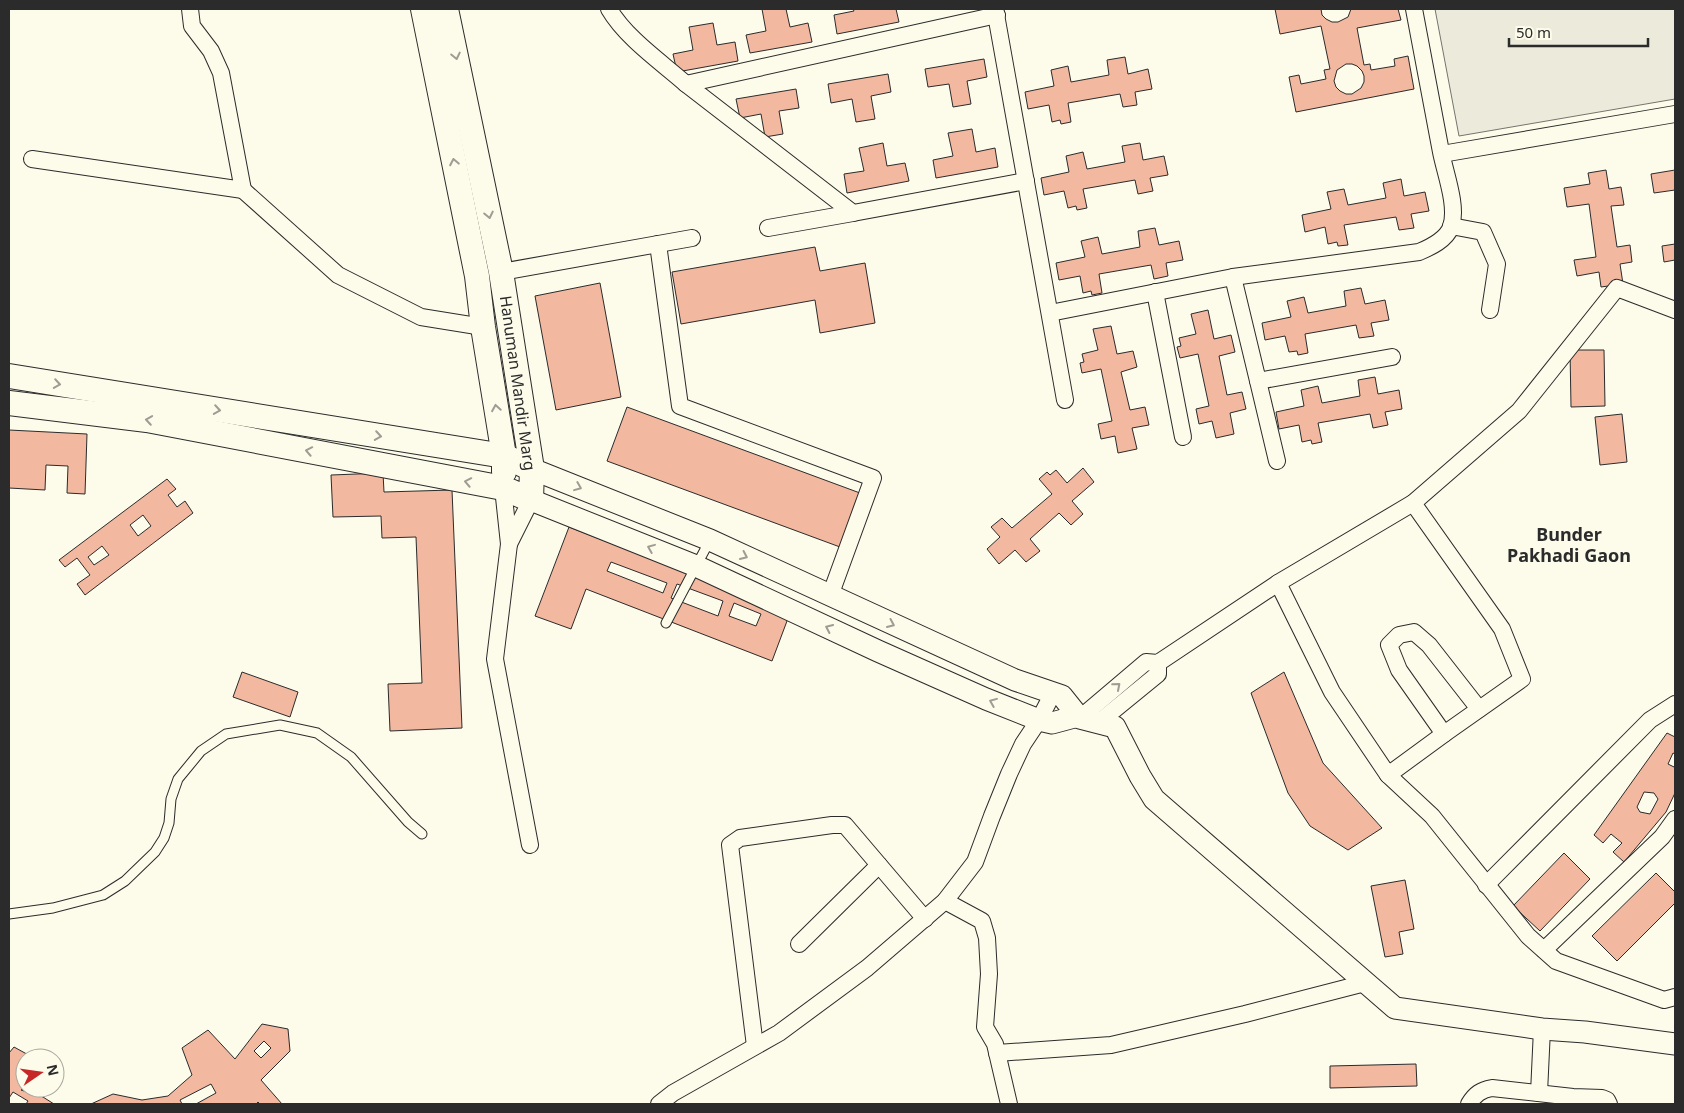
<svg xmlns="http://www.w3.org/2000/svg" width="1684" height="1113" font-family="'Noto Sans',sans-serif">
<style>
.green{fill:#ecebdb;stroke:#74746e}
.building{fill:#f2b8a0;stroke:#2b2b2b;fill-rule:evenodd}
.lines{fill:none;stroke-linecap:round;stroke-linejoin:round}
.service-casing{stroke:#2b2b2b;stroke-width:11}
.minor-casing{stroke:#2b2b2b;stroke-width:18}
.tertiary-casing{stroke:#2b2b2b;stroke-width:23}
.secondary-casing{stroke:#2b2b2b;stroke-width:26}
.service{stroke:#fdfbea;stroke-width:9}
.minor{stroke:#fdfbea;stroke-width:16}
.tertiary{stroke:#fdfbea;stroke-width:21}
.secondary{stroke:#fdfbea;stroke-width:24}
.oneway{stroke:#9e9d94}
.labels{text-anchor:middle;stroke-width:4;stroke-linejoin:round;paint-order:stroke}
.street-label{font-size:16px;fill:#2b2b2b;stroke:#fdfbea}
.neighbourhood-label{font-size:18px;font-weight:bold;fill:#2b2b2b;stroke:#fdfbea}
</style>
<rect width="100%" height="100%" fill="#fdfbea"/>
<!-- green -->
<path class="green" d="M 1435,9 L 1675,9 L 1675,99 L 1459,136 Z"/>
<!-- building -->
<g class="building">
<path d="M 762,9 L 786,9 L 790,27 L 808,23 L 812,42 L 750,53 L 746,35 L 766,31 Z"/>
<path d="M 853,9 L 896,9 L 899,22 L 837,34 L 834,15 L 854,11 Z"/>
<path d="M 1275,9 L 1321,9 L 1322,15 L 1326,19 L 1332,22 L 1338,22 L 1348,17 L 1351,9 L 1398,9 L 1401,20 L 1357,28 L 1364,65 L 1370,64 L 1371,70 L 1395,66 L 1394,59 L 1408,56 L 1414,89 L 1296,112 L 1289,77 L 1299,75 L 1301,84 L 1326,79 L 1324,70 L 1330,69 L 1321,26 L 1280,34 ZM 1346,64 L 1352,64 L 1357,66 L 1362,71 L 1364,76 L 1364,82 L 1361,88 L 1352,94 L 1346,94 L 1340,91 L 1336,87 L 1334,81 L 1337,70 Z"/>
<path d="M 713,23 L 717,45 L 735,42 L 738,61 L 677,72 L 673,54 L 693,50 L 689,27 Z"/>
<path d="M 1125,57 L 1128,74 L 1148,69 L 1152,89 L 1135,92 L 1137,105 L 1123,107 L 1120,94 L 1068,103 L 1071,122 L 1061,124 L 1060,120 L 1052,122 L 1049,105 L 1028,109 L 1025,92 L 1054,86 L 1051,70 L 1068,66 L 1071,82 L 1109,75 L 1107,60 Z"/>
<path d="M 984,59 L 987,77 L 967,81 L 971,104 L 953,107 L 949,84 L 928,87 L 925,69 Z"/>
<path d="M 888,74 L 891,92 L 871,96 L 875,119 L 856,122 L 852,99 L 831,103 L 828,84 Z"/>
<path d="M 796,89 L 799,108 L 779,111 L 783,134 L 765,137 L 761,114 L 740,118 L 736,99 Z"/>
<path d="M 972,129 L 976,152 L 995,148 L 998,167 L 936,178 L 933,160 L 953,156 L 948,133 Z"/>
<path d="M 883,143 L 887,166 L 905,163 L 909,181 L 847,193 L 844,174 L 864,171 L 859,148 Z"/>
<path d="M 1140,143 L 1143,160 L 1164,156 L 1168,175 L 1150,178 L 1153,191 L 1138,194 L 1135,180 L 1083,189 L 1087,208 L 1077,210 L 1076,206 L 1068,208 L 1064,191 L 1044,195 L 1041,178 L 1069,172 L 1066,156 L 1083,152 L 1087,169 L 1125,162 L 1122,146 Z"/>
<path d="M 1606,170 L 1609,189 L 1621,187 L 1624,205 L 1611,206 L 1617,247 L 1630,245 L 1632,262 L 1620,264 L 1623,284 L 1601,287 L 1599,272 L 1577,276 L 1574,260 L 1596,257 L 1589,204 L 1567,207 L 1564,188 L 1590,184 L 1588,173 Z"/>
<path d="M 1675,170 L 1675,190 L 1654,193 L 1651,174 Z"/>
<path d="M 1401,179 L 1404,196 L 1425,192 L 1429,211 L 1411,214 L 1414,228 L 1399,230 L 1396,217 L 1344,225 L 1348,245 L 1338,246 L 1337,242 L 1328,244 L 1325,227 L 1305,232 L 1302,215 L 1331,209 L 1327,192 L 1344,189 L 1348,205 L 1386,198 L 1383,183 Z"/>
<path d="M 1155,228 L 1159,245 L 1179,241 L 1183,260 L 1166,263 L 1168,276 L 1154,279 L 1151,265 L 1099,274 L 1102,293 L 1092,295 L 1091,291 L 1083,293 L 1080,276 L 1059,280 L 1056,263 L 1085,257 L 1081,241 L 1098,237 L 1102,254 L 1140,247 L 1138,231 Z"/>
<path d="M 1675,244 L 1675,260 L 1664,262 L 1662,246 Z"/>
<path d="M 815,247 L 820,271 L 865,263 L 875,323 L 820,333 L 815,300 L 681,324 L 672,272 Z"/>
<path d="M 600,283 L 621,397 L 556,410 L 535,296 Z"/>
<path d="M 1361,288 L 1365,304 L 1385,300 L 1389,320 L 1371,323 L 1374,336 L 1359,338 L 1356,325 L 1305,334 L 1308,353 L 1298,355 L 1297,351 L 1289,352 L 1285,336 L 1265,340 L 1262,323 L 1291,317 L 1287,301 L 1304,297 L 1308,313 L 1346,306 L 1344,291 Z"/>
<path d="M 1208,310 L 1214,339 L 1231,335 L 1235,352 L 1219,356 L 1227,395 L 1242,392 L 1246,409 L 1230,413 L 1234,434 L 1216,438 L 1212,421 L 1199,424 L 1196,409 L 1209,406 L 1198,354 L 1180,358 L 1177,347 L 1181,346 L 1179,338 L 1196,334 L 1191,314 Z"/>
<path d="M 1111,326 L 1117,354 L 1133,351 L 1137,367 L 1121,372 L 1130,410 L 1145,407 L 1149,425 L 1132,428 L 1137,449 L 1118,453 L 1115,436 L 1101,439 L 1098,424 L 1112,421 L 1101,369 L 1082,373 L 1080,363 L 1084,362 L 1082,354 L 1098,350 L 1093,329 Z"/>
<path d="M 1570,350 L 1604,350 L 1605,406 L 1571,407 Z"/>
<path d="M 1375,377 L 1378,394 L 1399,390 L 1402,409 L 1385,412 L 1388,425 L 1373,428 L 1370,414 L 1318,423 L 1322,442 L 1312,444 L 1311,440 L 1302,442 L 1299,425 L 1279,429 L 1276,412 L 1304,406 L 1301,390 L 1318,386 L 1322,403 L 1360,396 L 1358,380 Z"/>
<path d="M 627,407 L 860,493 L 840,547 L 607,461 Z"/>
<path d="M 1622,414 L 1627,462 L 1600,465 L 1595,417 Z"/>
<path d="M 9,430 L 87,434 L 85,494 L 67,493 L 68,466 L 46,465 L 45,490 L 9,488 Z"/>
<path d="M 1083,468 L 1094,482 L 1072,501 L 1083,514 L 1071,525 L 1059,513 L 1030,539 L 1040,551 L 1026,562 L 1015,550 L 999,564 L 987,549 L 1000,537 L 991,527 L 1002,518 L 1012,528 L 1052,494 L 1039,479 L 1047,472 L 1050,475 L 1056,470 L 1067,483 Z"/>
<path d="M 383,473 L 384,492 L 452,490 L 462,728 L 390,731 L 388,684 L 422,683 L 416,537 L 382,538 L 381,516 L 333,517 L 331,475 Z"/>
<path d="M 167,479 L 176,489 L 168,495 L 177,507 L 185,501 L 193,513 L 85,595 L 77,584 L 90,575 L 77,558 L 65,567 L 59,560 ZM 143,515 L 151,526 L 138,536 L 130,525 ZM 102,546 L 109,555 L 94,565 L 88,557 Z"/>
<path d="M 569,527 L 790,613 L 772,661 L 586,589 L 571,629 L 535,616 ZM 611,562 L 667,583 L 663,593 L 607,571 ZM 677,584 L 723,601 L 718,616 L 671,598 ZM 734,603 L 761,614 L 756,626 L 729,616 Z"/>
<path d="M 242,672 L 298,692 L 290,717 L 233,697 Z"/>
<path d="M 1284,672 L 1323,763 L 1382,828 L 1348,850 L 1310,826 L 1288,793 L 1251,693 Z"/>
<path d="M 1667,733 L 1675,737 L 1675,754 L 1673,753 L 1668,764 L 1674,767 L 1675,764 L 1675,793 L 1666,812 L 1624,862 L 1613,852 L 1622,843 L 1611,834 L 1603,843 L 1594,835 ZM 1644,792 L 1654,793 L 1658,799 L 1650,814 L 1640,812 L 1637,807 Z"/>
<path d="M 1564,853 L 1590,879 L 1540,931 L 1513,906 Z"/>
<path d="M 1656,873 L 1675,892 L 1675,903 L 1617,961 L 1592,936 Z"/>
<path d="M 1405,880 L 1414,929 L 1399,932 L 1403,954 L 1385,957 L 1371,886 Z"/>
<path d="M 262,1024 L 288,1029 L 290,1051 L 261,1080 L 282,1104 L 260,1104 L 258,1102 L 256,1104 L 196,1104 L 216,1093 L 211,1084 L 180,1100 L 182,1104 L 91,1104 L 113,1094 L 142,1100 L 168,1096 L 192,1075 L 182,1048 L 208,1030 L 235,1059 ZM 264,1041 L 271,1048 L 261,1058 L 254,1051 Z"/>
<path d="M 14,1047 L 34,1058 L 25,1058 L 25,1088 L 21,1090 L 43,1097 L 54,1104 L 26,1104 L 28,1101 L 13,1092 L 9,1098 L 9,1053 Z"/>
<path d="M 1416,1064 L 1417,1086 L 1330,1088 L 1330,1066 Z"/>
</g>
<g class="lines">
<defs>
<g id="service">
<path d="M 666,623 L 710,540"/>
<path d="M 9,914 L 53,908 L 103,895 L 125,881 L 155,852 L 164,838 L 169,823 L 171,799 L 178,779 L 201,751 L 226,734 L 280,725 L 317,733 L 351,757 L 408,822 L 422,834"/>
</g>
<g id="minor">
<path d="M 609,9 C 626,38 661,62 686,84"/>
<path d="M 995,9 L 1065,400"/>
<path d="M 997,15 L 686,84 L 853,213 L 1026,181"/>
<path d="M 1442,154 L 1675,114"/>
<path d="M 32,159 L 243,190 L 221,73 L 211,51 L 192,26 L 190,9"/>
<path d="M 243,190 L 338,275 L 421,317 L 483,327"/>
<path d="M 1451,226 L 1483,232 L 1497,264 L 1490,310"/>
<path d="M 768,228 L 853,213"/>
<path d="M 658,244 L 680,406 L 873,478 L 830,596"/>
<path d="M 501,272 L 692,238"/>
<path d="M 1233,277 L 1258,381 L 1392,357"/>
<path d="M 1155,292 L 1183,437"/>
<path d="M 1050,313 L 1233,277 L 1419,252 C 1431,247 1446,240 1451,227 C 1458,206 1445,173 1441,152 C 1432,104 1423,56 1414,9"/>
<path d="M 1258,381 L 1277,461"/>
<path d="M 503,488 L 509,544 L 495,659 L 530,845"/>
<path d="M 1413,503 L 1502,629 L 1522,679 L 1444,734"/>
<path d="M 509,544 L 531,500"/>
<path d="M 1278,583 L 1332,692 L 1388,775 L 1444,734 L 1399,670 L 1389,645 L 1399,635 L 1414,632 L 1429,645 L 1479,709"/>
<path d="M 1080,718 L 1146,662 L 1158,663 L 1278,583 L 1413,503 L 1519,411 L 1617,288 L 1675,310"/>
<path d="M 1098,723 L 1158,674 L 1158,663"/>
<path d="M 1388,775 L 1432,816 L 1528,936 L 1556,961 L 1664,1000 L 1675,997"/>
<path d="M 1486,885 L 1650,720 L 1675,704"/>
<path d="M 945,901 L 982,921 L 987,938 L 989,974 L 985,1027 L 995,1044 L 1009,1104"/>
<path d="M 799,944 L 879,865"/>
<path d="M 1544,950 L 1662,837 L 1675,819"/>
<path d="M 755,1046 L 730,845 L 740,838 L 832,825 L 845,825 L 925,919"/>
<path d="M 997,1053 L 1111,1045 L 1245,1014 L 1365,983"/>
<path d="M 1539,1093 L 1542,1029"/>
<path d="M 659,1104 L 673,1093 L 779,1033 L 867,968 L 945,901 L 975,862 L 992,816 L 1009,774 L 1023,744 L 1039,720 L 1053,693"/>
<path d="M 1469,1104 C 1475,1094 1481,1090 1492,1088 L 1573,1097 L 1602,1098 L 1607,1100 L 1609,1104"/>
</g>
<g id="tertiary">
<path d="M 532,469 L 710,540 L 1015,680 L 1062,696 L 1078,716 L 1080,718 L 1115,727 L 1140,776 L 1154,799 L 1395,1008 L 1542,1029 L 1585,1032 L 1675,1044"/>
<path d="M 531,500 L 696,566 L 878,651 L 986,699 L 1039,720 L 1052,723 L 1078,716"/>
</g>
<g id="secondary">
<path d="M 423,9 L 477,276 L 483,327 L 504,456 L 504,472"/>
<path d="M 9,376 L 504,456 L 532,469"/>
<path d="M 9,403 L 147,420 L 503,488 L 531,500 L 532,469 L 501,272 L 446,9"/>
</g>
</defs>
<!-- service casing -->
<use href="#service" class="service-casing"/>
<!-- minor casing -->
<use href="#minor" class="minor-casing"/>
<!-- tertiary casing -->
<use href="#tertiary" class="tertiary-casing"/>
<!-- secondary casing -->
<use href="#secondary" class="secondary-casing"/>
<!-- service -->
<use href="#service" class="service"/>
<!-- minor -->
<use href="#minor" class="minor"/>
<!-- tertiary -->
<use href="#tertiary" class="tertiary"/>
<!-- secondary -->
<use href="#secondary" class="secondary"/>
</g>
<!-- one-way arrows -->
<defs><path id="oneway-chevron" d="M-2-3.5L2.5 0L-2 3.5" fill="none" stroke-width="1.6" stroke-linecap="round" stroke-linejoin="round" transform="scale(1.25)"/></defs>
<g class="oneway">
<use href="#oneway-chevron" transform="translate(456 56) rotate(78)"/>
<use href="#oneway-chevron" transform="translate(454 162) rotate(-101)"/>
<use href="#oneway-chevron" transform="translate(489 215) rotate(78)"/>
<use href="#oneway-chevron" transform="translate(57 384) rotate(9)"/>
<use href="#oneway-chevron" transform="translate(496 408) rotate(-99)"/>
<use href="#oneway-chevron" transform="translate(217 410) rotate(9)"/>
<use href="#oneway-chevron" transform="translate(149 420) rotate(-171)"/>
<use href="#oneway-chevron" transform="translate(378 436) rotate(9)"/>
<use href="#oneway-chevron" transform="translate(309 451) rotate(-169)"/>
<use href="#oneway-chevron" transform="translate(468 482) rotate(-169)"/>
<use href="#oneway-chevron" transform="translate(578 487) rotate(22)"/>
<use href="#oneway-chevron" transform="translate(651 548) rotate(-158)"/>
<use href="#oneway-chevron" transform="translate(744 556) rotate(25)"/>
<use href="#oneway-chevron" transform="translate(891 624) rotate(24)"/>
<use href="#oneway-chevron" transform="translate(829 628) rotate(-155)"/>
<use href="#oneway-chevron" transform="translate(1117 686) rotate(-41)"/>
<use href="#oneway-chevron" transform="translate(993 702) rotate(-158)"/>
</g>
<g class="labels">
<!-- street labels -->
<g class="street-label">
<text transform="translate(518 383) rotate(82)" y="6">Hanuman Mandir Marg</text>
</g>
<!-- neighbourhood labels -->
<g class="neighbourhood-label">
<text x="1569" y="541">Bunder<tspan x="1569" dy="21">Pakhadi Gaon</tspan></text>
</g>
</g>
<!-- border -->
<rect width="1684" height="1113" fill="none" stroke="#2b2b2b" stroke-width="20"/>
<!-- north arrow -->
<g transform="translate(40 1073) rotate(77)"><circle r="24" fill="#fdfbea" stroke="#a9a89e"/>
<path d="M0-4L9 19L0 12L-9 19Z" fill="#c62828"/>
<text y="-8" font-size="14" font-weight="bold" text-anchor="middle" fill="#2b2b2b">N</text>
</g>
<!-- scale -->
<path d="M1509 38v8h139v-8" fill="none" stroke="#2b2b2b" stroke-width="2.5"/>
<text x="1516" y="38" font-size="15" fill="#2b2b2b" stroke="#fdfbea" stroke-width="4" paint-order="stroke">50 m</text>
</svg>
